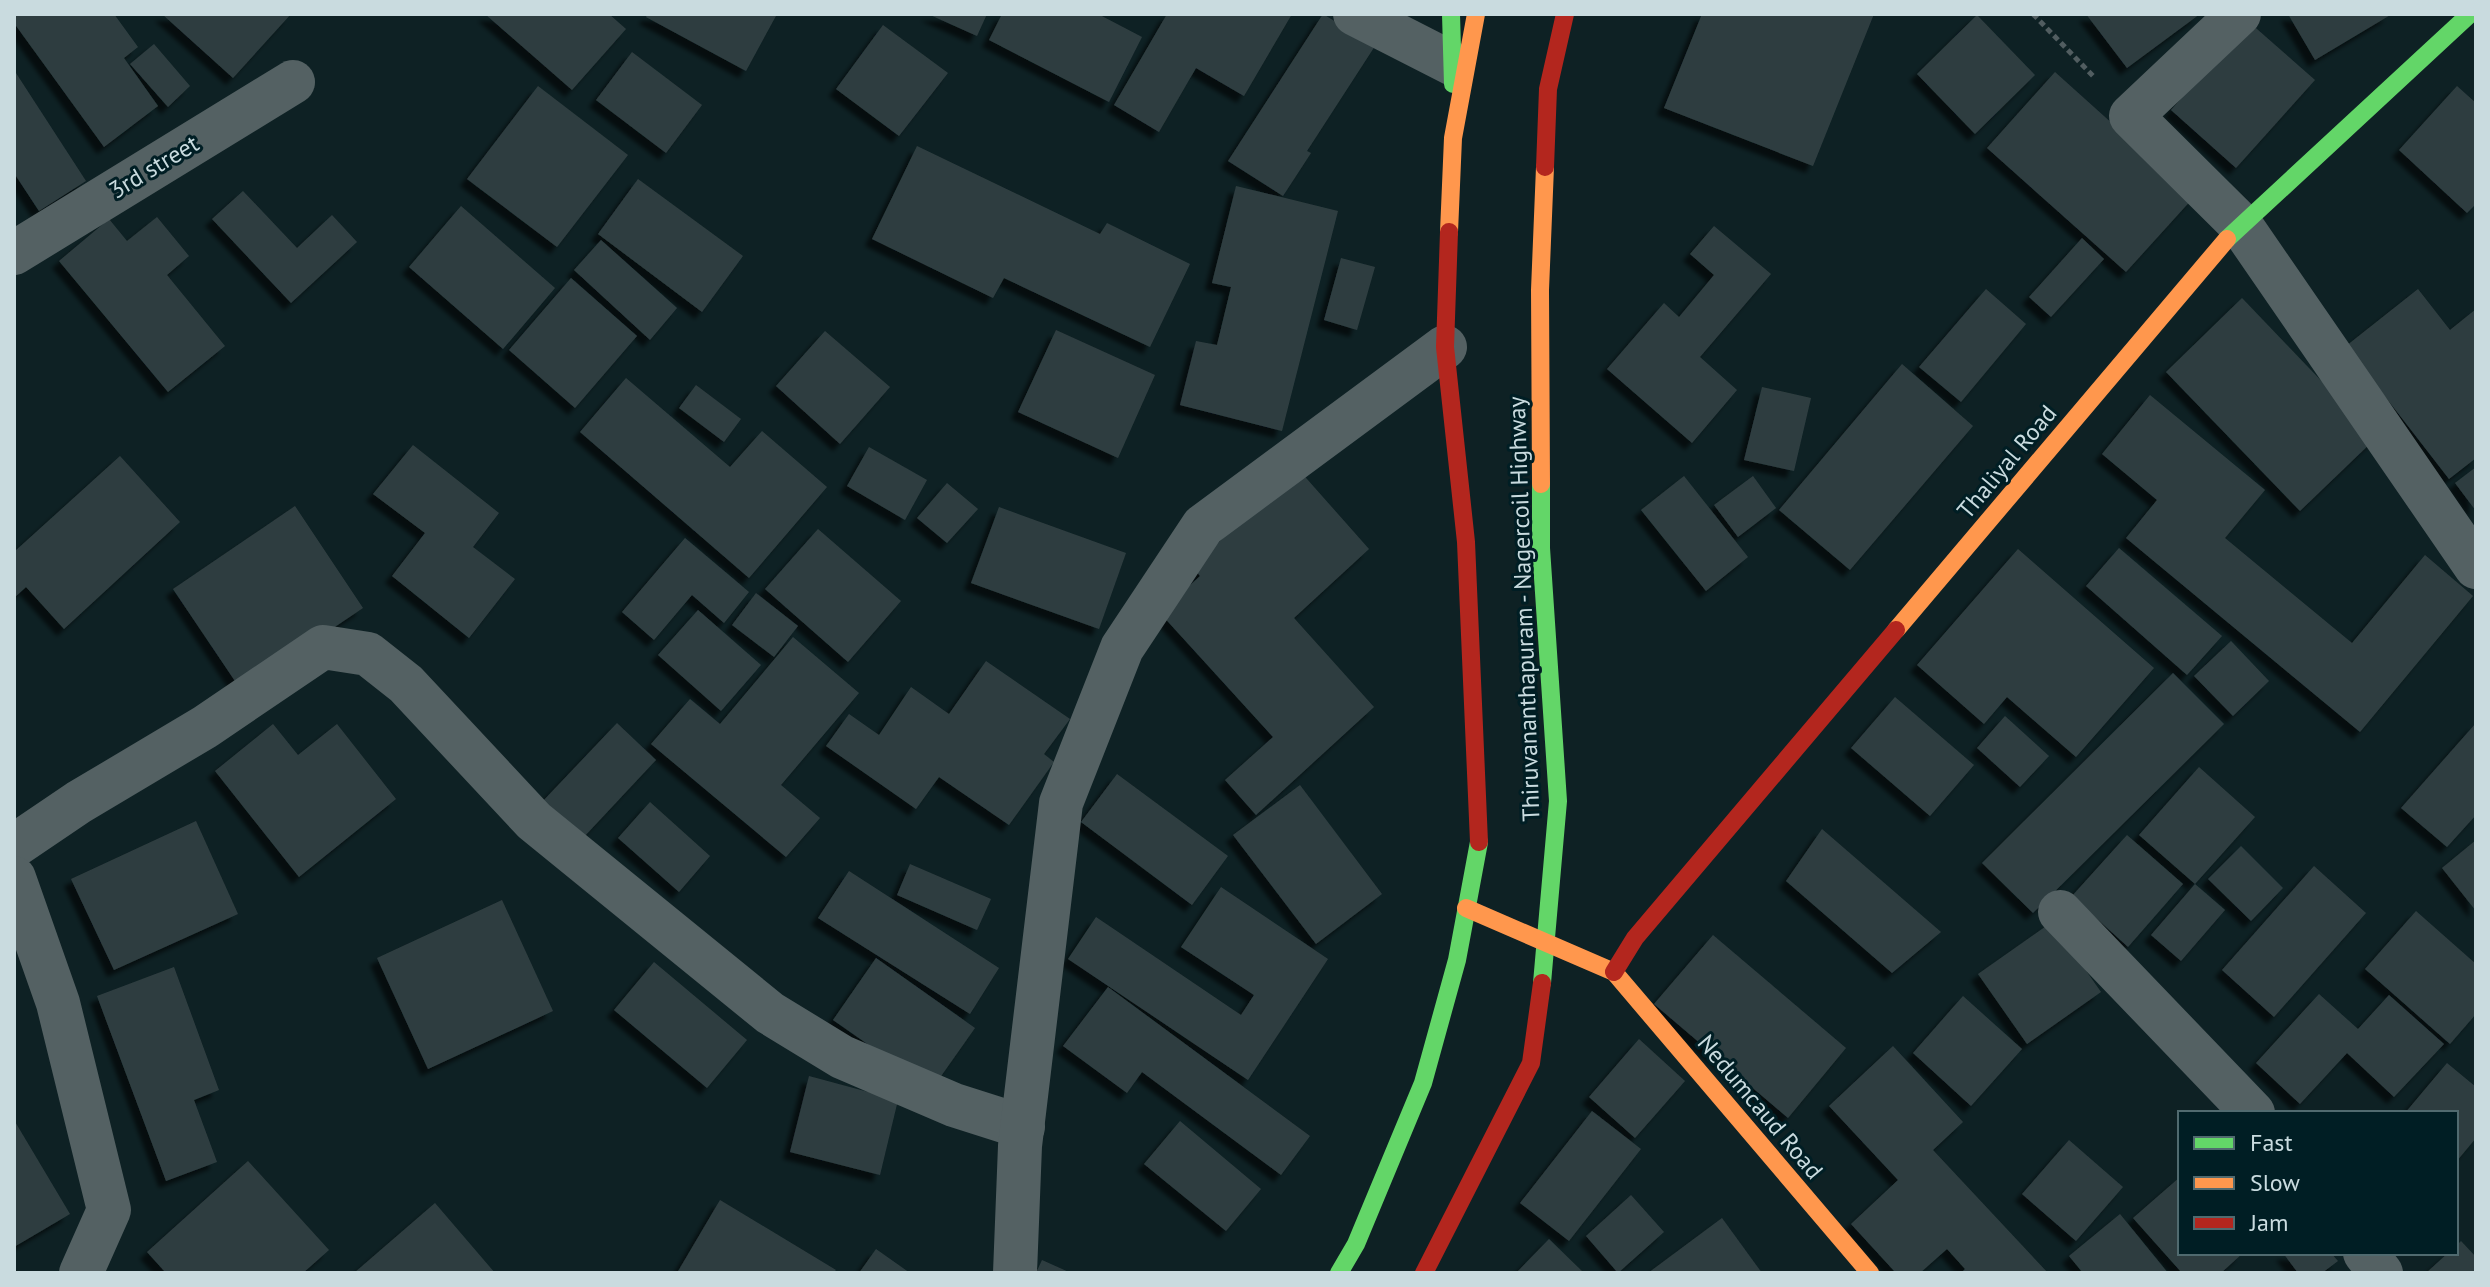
<svg xmlns="http://www.w3.org/2000/svg" width="2490" height="1287" font-family="'PT Sans',sans-serif">
<style>
.building{fill:#2f3e40;filter:url(#shadow)}
.lines{fill:none;stroke-linecap:round;stroke-linejoin:round}
.path{stroke:#515d60;stroke-width:5;stroke-dasharray:6 4;stroke-linecap:butt}
.street{stroke:#546163;stroke-width:44}
.fast{stroke:#63d668;stroke-width:18}
.slow{stroke:#ff974d;stroke-width:18}
.jam{stroke:#b3261e;stroke-width:18}
.labels{text-anchor:middle;stroke-width:6;stroke-linejoin:round;paint-order:stroke}
.street-label{font-size:24px;fill:#c9dbdf;stroke:#001e24}
</style>
<defs>
<filter id="shadow"><feDropShadow dx="-7" dy="7" stdDeviation="2" flood-color="#0009"/></filter>
</defs>
<rect width="100%" height="100%" fill="#0e2124"/>
<!-- building -->
<g class="building">
<path d="M 14,14 L 114,14 L 138,47 L 124,58 L 158,106 L 104,147 L 14,23 Z"/>
<path d="M 162,14 L 291,14 L 233,78 Z"/>
<path d="M 485,14 L 609,14 L 626,29 L 572,90 Z"/>
<path d="M 648,14 L 777,14 L 746,71 L 646,17 Z"/>
<path d="M 928,14 L 987,14 L 977,36 Z"/>
<path d="M 1002,14 L 1098,14 L 1142,37 L 1109,102 L 989,40 Z"/>
<path d="M 1167,14 L 1292,14 L 1244,96 L 1196,68 L 1159,132 L 1114,105 Z"/>
<path d="M 1323,14 L 1375,46 L 1307,151 L 1311,153 L 1283,196 L 1228,161 Z"/>
<path d="M 1702,14 L 1874,14 L 1813,166 L 1664,108 Z"/>
<path d="M 2086,14 L 2200,14 L 2127,68 Z"/>
<path d="M 2288,14 L 2392,14 L 2315,60 Z"/>
<path d="M 1977,15 L 2035,75 L 1975,134 L 1917,74 Z"/>
<path d="M 2249,22 L 2315,80 L 2236,168 L 2171,110 Z"/>
<path d="M 883,25 L 948,73 L 899,136 L 836,89 Z"/>
<path d="M 154,44 L 190,86 L 168,107 L 130,64 Z"/>
<path d="M 632,52 L 702,105 L 666,153 L 596,100 Z"/>
<path d="M 14,70 L 86,181 L 39,211 L 14,173 Z"/>
<path d="M 2055,72 L 2194,197 L 2126,272 L 1987,148 Z"/>
<path d="M 538,86 L 628,155 L 557,247 L 467,179 Z"/>
<path d="M 2457,86 L 2476,103 L 2476,204 L 2467,213 L 2399,150 Z"/>
<path d="M 917,146 L 1100,234 L 1107,223 L 1190,264 L 1150,347 L 1004,278 L 993,298 L 872,239 Z"/>
<path d="M 638,179 L 743,256 L 702,312 L 598,234 Z"/>
<path d="M 1236,186 L 1338,211 L 1282,431 L 1180,405 L 1196,341 L 1217,345 L 1231,287 L 1212,283 Z"/>
<path d="M 243,191 L 297,248 L 332,215 L 357,242 L 291,303 L 212,219 Z"/>
<path d="M 461,206 L 555,288 L 503,349 L 409,267 Z"/>
<path d="M 157,217 L 189,256 L 167,275 L 225,346 L 168,392 L 59,261 L 109,219 L 127,241 Z"/>
<path d="M 1714,226 L 1771,274 L 1700,357 L 1737,390 L 1692,443 L 1607,369 L 1664,303 L 1679,317 L 1714,275 L 1690,254 Z"/>
<path d="M 2082,238 L 2104,259 L 2051,317 L 2029,297 Z"/>
<path d="M 601,240 L 677,308 L 650,340 L 574,270 Z"/>
<path d="M 1341,258 L 1375,267 L 1357,330 L 1324,320 Z"/>
<path d="M 571,278 L 637,336 L 575,408 L 509,350 Z"/>
<path d="M 1986,289 L 2026,324 L 1961,402 L 1919,367 Z"/>
<path d="M 2418,289 L 2450,330 L 2476,309 L 2476,458 L 2449,479 L 2346,346 Z"/>
<path d="M 2242,298 L 2376,438 L 2300,511 L 2166,372 Z"/>
<path d="M 1056,330 L 1155,375 L 1118,458 L 1018,412 Z"/>
<path d="M 825,331 L 890,387 L 840,444 L 776,386 Z"/>
<path d="M 1902,364 L 1973,426 L 1850,570 L 1779,510 Z"/>
<path d="M 626,378 L 730,467 L 762,431 L 827,487 L 749,578 L 580,432 Z"/>
<path d="M 696,385 L 741,419 L 724,442 L 679,408 Z"/>
<path d="M 1762,387 L 1811,398 L 1794,471 L 1744,460 Z"/>
<path d="M 2150,395 L 2265,490 L 2225,538 L 2352,643 L 2425,555 L 2473,596 L 2360,732 L 2126,538 L 2157,500 L 2102,454 Z"/>
<path d="M 413,445 L 499,513 L 473,547 L 515,579 L 469,638 L 392,576 L 425,533 L 373,494 Z"/>
<path d="M 869,447 L 927,480 L 905,520 L 847,486 Z"/>
<path d="M 120,456 L 180,522 L 64,629 L 26,587 L 14,598 L 14,552 Z"/>
<path d="M 2476,467 L 2476,511 L 2455,483 Z"/>
<path d="M 1299,470 L 1369,549 L 1294,618 L 1374,707 L 1256,815 L 1225,780 L 1273,737 L 1160,613 L 1200,576 L 1192,566 Z"/>
<path d="M 1684,476 L 1748,557 L 1706,591 L 1641,510 Z"/>
<path d="M 1753,476 L 1776,508 L 1738,537 L 1714,505 Z"/>
<path d="M 947,483 L 978,509 L 947,543 L 917,518 Z"/>
<path d="M 295,506 L 363,608 L 241,690 L 173,589 Z"/>
<path d="M 999,507 L 1126,553 L 1099,629 L 971,583 Z"/>
<path d="M 818,529 L 901,601 L 848,662 L 765,589 Z"/>
<path d="M 685,538 L 749,592 L 724,623 L 692,595 L 654,640 L 622,612 Z"/>
<path d="M 2119,548 L 2222,636 L 2187,675 L 2086,586 Z"/>
<path d="M 2018,549 L 2154,668 L 2076,757 L 2007,697 L 1984,724 L 1917,665 Z"/>
<path d="M 756,593 L 798,626 L 774,657 L 732,625 Z"/>
<path d="M 698,610 L 761,665 L 721,711 L 658,655 Z"/>
<path d="M 793,637 L 859,693 L 781,785 L 820,818 L 786,857 L 651,744 L 690,699 L 720,724 Z"/>
<path d="M 2231,641 L 2269,681 L 2233,716 L 2194,676 Z"/>
<path d="M 986,661 L 1070,719 L 1044,754 L 1054,762 L 1009,825 L 939,777 L 916,809 L 826,746 L 849,714 L 879,735 L 911,687 L 949,714 Z"/>
<path d="M 2173,673 L 2224,724 L 2033,913 L 1982,863 Z"/>
<path d="M 1895,697 L 1974,765 L 1930,816 L 1851,748 Z"/>
<path d="M 2005,716 L 2049,756 L 2020,787 L 1977,748 Z"/>
<path d="M 617,723 L 656,760 L 582,839 L 542,802 Z"/>
<path d="M 2476,723 L 2476,815 L 2447,847 L 2401,808 Z"/>
<path d="M 273,724 L 298,755 L 337,724 L 396,799 L 299,877 L 215,771 Z"/>
<path d="M 2199,767 L 2255,817 L 2195,884 L 2139,835 Z"/>
<path d="M 1117,774 L 1228,856 L 1192,905 L 1081,822 Z"/>
<path d="M 1300,785 L 1382,894 L 1316,944 L 1233,835 Z"/>
<path d="M 650,802 L 710,856 L 679,892 L 618,838 Z"/>
<path d="M 196,821 L 238,914 L 114,970 L 71,879 Z"/>
<path d="M 1822,829 L 1941,932 L 1892,973 L 1786,881 Z"/>
<path d="M 2127,835 L 2183,884 L 2128,947 L 2072,896 Z"/>
<path d="M 2476,840 L 2476,911 L 2442,868 Z"/>
<path d="M 2241,846 L 2283,888 L 2251,921 L 2208,879 Z"/>
<path d="M 910,864 L 991,899 L 977,930 L 897,895 Z"/>
<path d="M 2314,866 L 2366,913 L 2274,1017 L 2222,970 Z"/>
<path d="M 849,871 L 999,968 L 970,1014 L 818,918 Z"/>
<path d="M 2195,884 L 2225,910 L 2181,961 L 2151,935 Z"/>
<path d="M 1221,887 L 1328,959 L 1248,1080 L 1068,959 L 1096,917 L 1241,1015 L 1254,995 L 1181,947 Z"/>
<path d="M 502,900 L 553,1011 L 428,1069 L 377,958 Z"/>
<path d="M 2416,911 L 2476,964 L 2476,1014 L 2450,1044 L 2365,969 Z"/>
<path d="M 2052,922 L 2101,992 L 2027,1044 L 1978,974 Z"/>
<path d="M 1713,935 L 1846,1048 L 1788,1118 L 1654,1004 Z"/>
<path d="M 876,958 L 975,1028 L 932,1089 L 833,1020 Z"/>
<path d="M 654,962 L 747,1040 L 707,1088 L 614,1010 Z"/>
<path d="M 174,967 L 219,1090 L 194,1100 L 217,1162 L 166,1181 L 97,996 Z"/>
<path d="M 1108,987 L 1310,1136 L 1281,1175 L 1142,1072 L 1127,1093 L 1063,1046 Z"/>
<path d="M 2319,994 L 2358,1029 L 2389,995 L 2444,1044 L 2394,1097 L 2347,1053 L 2300,1104 L 2256,1063 Z"/>
<path d="M 1963,996 L 2022,1049 L 1971,1106 L 1913,1053 Z"/>
<path d="M 1639,1039 L 1685,1081 L 1635,1138 L 1589,1097 Z"/>
<path d="M 1893,1046 L 1963,1122 L 1933,1150 L 2048,1273 L 1961,1273 L 1965,1269 L 1947,1249 L 1920,1273 L 1896,1273 L 1851,1224 L 1898,1180 L 1829,1106 Z"/>
<path d="M 2447,1063 L 2476,1087 L 2476,1138 L 2456,1162 L 2456,1113 L 2405,1113 Z"/>
<path d="M 809,1076 L 898,1100 L 880,1175 L 790,1152 Z"/>
<path d="M 1592,1111 L 1641,1149 L 1569,1241 L 1520,1203 Z"/>
<path d="M 14,1120 L 70,1214 L 14,1247 Z"/>
<path d="M 1180,1121 L 1261,1189 L 1226,1231 L 1144,1164 Z"/>
<path d="M 2069,1140 L 2123,1187 L 2076,1241 L 2022,1194 Z"/>
<path d="M 248,1161 L 329,1250 L 303,1273 L 166,1273 L 147,1252 Z"/>
<path d="M 2180,1177 L 2180,1253 L 2243,1253 L 2221,1273 L 2182,1273 L 2133,1218 Z"/>
<path d="M 1631,1195 L 1664,1232 L 1618,1273 L 1586,1236 Z"/>
<path d="M 720,1200 L 836,1270 L 833,1273 L 677,1273 Z"/>
<path d="M 435,1203 L 495,1273 L 354,1273 Z"/>
<path d="M 2120,1214 L 2168,1273 L 2083,1273 L 2069,1256 Z"/>
<path d="M 1722,1218 L 1762,1273 L 1648,1273 Z"/>
<path d="M 1549,1239 L 1584,1273 L 1516,1273 Z"/>
<path d="M 2461,1241 L 2476,1257 L 2476,1273 L 2426,1273 L 2448,1253 L 2456,1253 L 2456,1246 Z"/>
<path d="M 876,1249 L 910,1273 L 859,1273 Z"/>
<path d="M 2283,1253 L 2331,1253 L 2338,1261 L 2322,1273 L 2298,1273 Z"/>
<path d="M 1042,1260 L 1071,1273 L 1036,1273 Z"/>
</g>
<g class="lines">
<!-- path -->
<path class="path" d="M 2033,14 L 2093,76"/>
<!-- street -->
<g class="street">
<path d="M 1355,14 L 1453,64"/>
<path d="M 2239,14 L 2131,116 L 2240,224 L 2476,567"/>
<path d="M 14,253 L 293,82"/>
<path d="M 14,846 L 79,802 L 205,727 L 323,647 L 368,654 L 406,684 L 534,821 L 770,1013 L 842,1057 L 954,1105 L 1023,1127"/>
<path d="M 14,878 L 58,1003 L 109,1210 L 81,1273"/>
<path d="M 2060,912 L 2253,1113"/>
<path d="M 2365,1253 L 2381,1273"/>
<path d="M 1015,1273 L 1020,1146 L 1061,803 L 1122,648 L 1203,526 L 1445,347"/>
</g>
<!-- fast -->
<g class="fast">
<path d="M 1451,14 L 1453,84"/>
<path d="M 2227,239 L 2470,14"/>
<path d="M 1541,484 L 1541,548 L 1558,801 L 1542,983"/>
<path d="M 1339,1273 L 1356,1244 L 1423,1083 L 1457,960 L 1479,842"/>
</g>
<!-- slow -->
<g class="slow">
<path d="M 1449,232 L 1453,138 L 1476,14"/>
<path d="M 1541,484 L 1540,290 L 1545,167"/>
<path d="M 1896,630 L 2227,239"/>
<path d="M 1466,908 L 1614,972 L 1870,1273"/>
</g>
<!-- jam -->
<g class="jam">
<path d="M 1545,167 L 1548,89 L 1565,14"/>
<path d="M 1449,232 L 1445,347 L 1466,542 L 1479,842"/>
<path d="M 1614,972 L 1635,938 L 1896,630"/>
<path d="M 1424,1273 L 1531,1063 L 1542,983"/>
</g>
</g>
<g class="labels">
<!-- street labels -->
<g class="street-label">
<text transform="translate(154 167) rotate(-31)" y="8">3rd street</text>
<text transform="translate(2007 462) rotate(-50)" y="8">Thaliyal Road</text>
<text transform="translate(1524 609) rotate(-92)" y="8">Thiruvananthapuram - Nagercoil Highway</text>
<text transform="translate(1760 1107) rotate(50)" y="8">Nedumcaud Road</text>
</g>
</g>
<!-- border -->
<rect width="2490" height="1287" fill="none" stroke="#c9dbdf" stroke-width="32"/>
<!-- legend -->
<rect x="2178" y="1111" width="280" height="144" fill="#001e24" stroke="#506a6f" stroke-width="2"/>
<rect x="2194" y="1137" width="40" height="12" fill="#63d668" stroke="#506a6f" stroke-width="2"/>
<text x="2250" y="1151" font-size="24" fill="#c9dbdf">Fast</text>
<rect x="2194" y="1177" width="40" height="12" fill="#ff974d" stroke="#506a6f" stroke-width="2"/>
<text x="2250" y="1191" font-size="24" fill="#c9dbdf">Slow</text>
<rect x="2194" y="1217" width="40" height="12" fill="#b3261e" stroke="#506a6f" stroke-width="2"/>
<text x="2250" y="1231" font-size="24" fill="#c9dbdf">Jam</text>
</svg>
